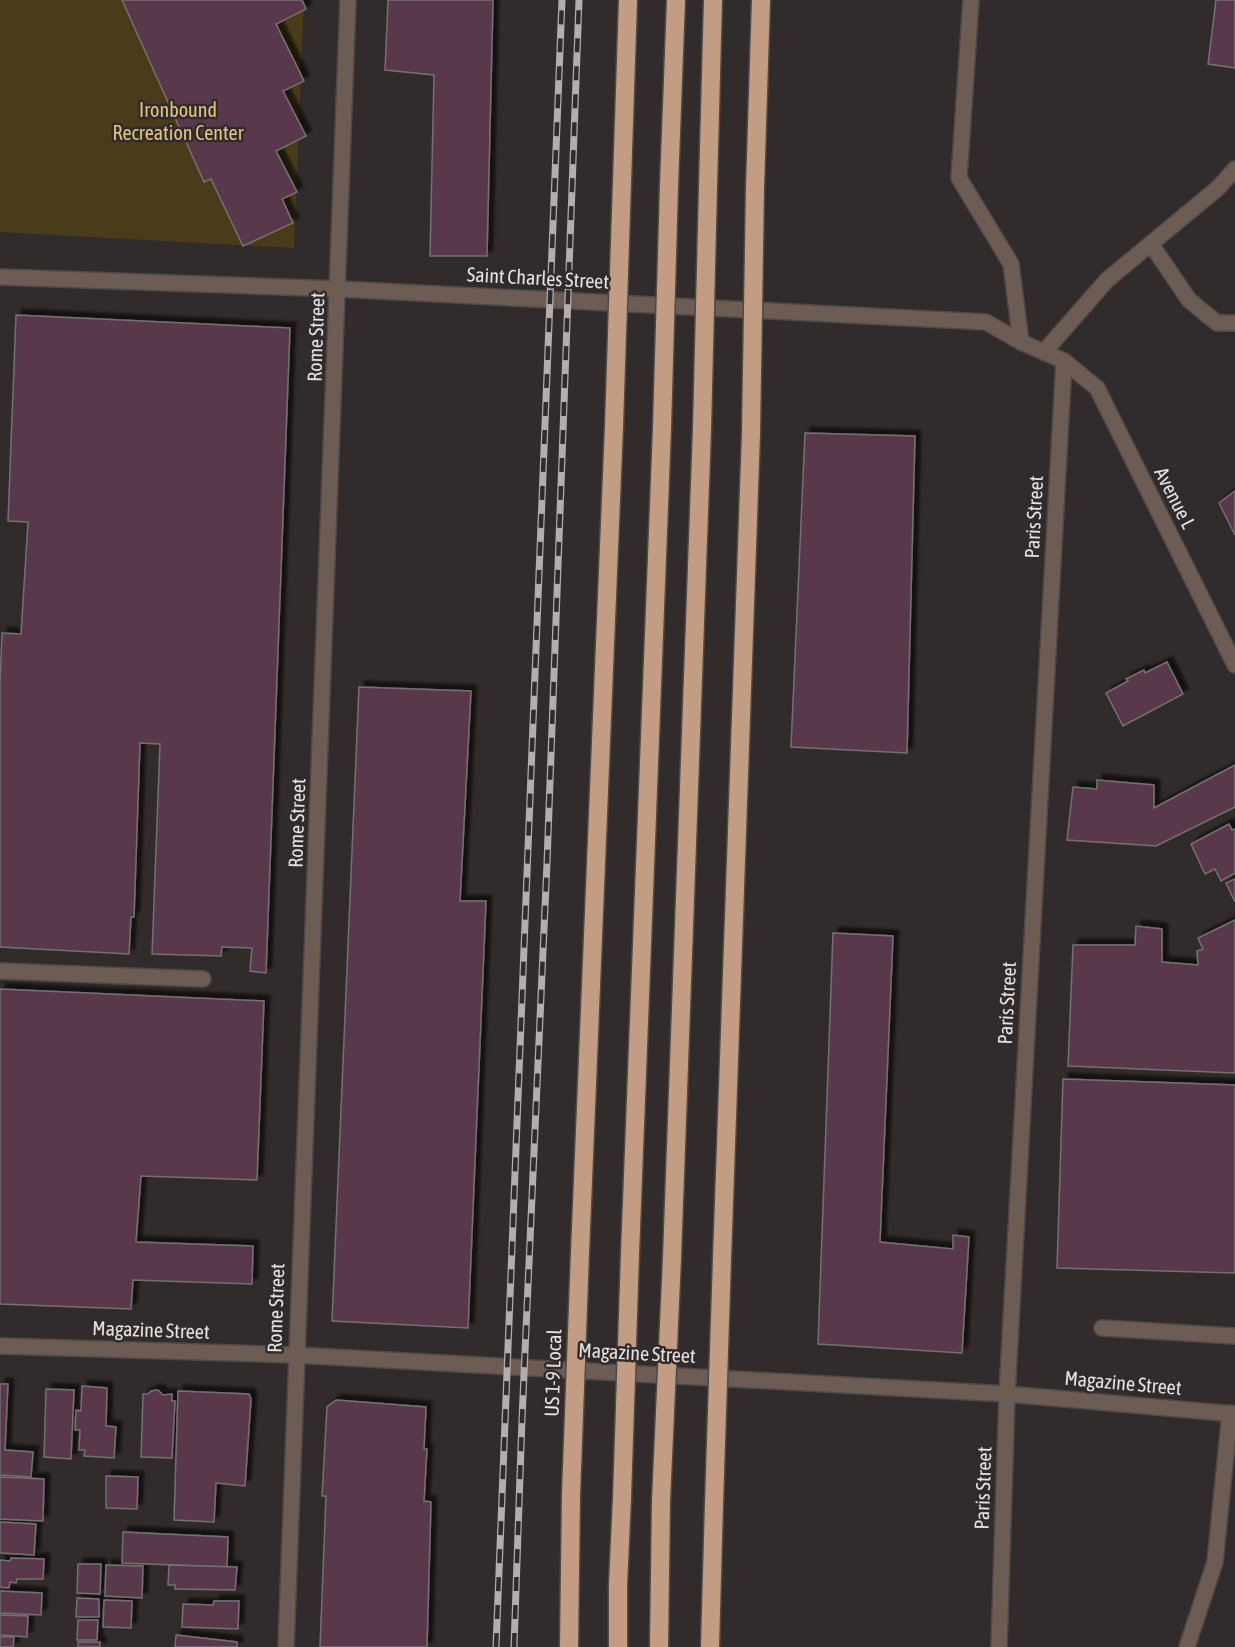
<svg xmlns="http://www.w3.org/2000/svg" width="1235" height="1647" font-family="'Asap Condensed',sans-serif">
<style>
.green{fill:#4a3c1b}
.building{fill:#5a374b;stroke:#767073;stroke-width:1.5;filter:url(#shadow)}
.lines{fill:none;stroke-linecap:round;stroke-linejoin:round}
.minor-casing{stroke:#4f4848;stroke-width:18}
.highway-casing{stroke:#4f4848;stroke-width:21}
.minor{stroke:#6c5c53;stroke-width:15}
.highway{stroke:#c39c84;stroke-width:18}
.rail-casing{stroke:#b3adad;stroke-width:7}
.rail{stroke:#322b2b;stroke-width:4.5;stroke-dasharray:14;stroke-linecap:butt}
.highway-bridge-casing{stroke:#4f4848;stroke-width:21;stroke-linecap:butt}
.highway-bridge{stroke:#c39c84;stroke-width:18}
.labels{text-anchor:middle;stroke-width:5;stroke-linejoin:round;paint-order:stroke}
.park-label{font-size:20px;fill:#e3c686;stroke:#322b2b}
.street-label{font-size:20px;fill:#e7e2e2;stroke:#322b2b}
</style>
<defs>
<filter id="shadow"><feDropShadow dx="5.5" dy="-5.5" stdDeviation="1.5" flood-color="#0009"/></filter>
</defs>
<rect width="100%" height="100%" fill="#322b2b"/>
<!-- green -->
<path class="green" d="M 0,0 L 304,0 L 294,248 L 0,232 Z"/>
<!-- building -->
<g class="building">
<path d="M 122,0 L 302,0 L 306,9 L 276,24 L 304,81 L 283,91 L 306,136 L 276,151 L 297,192 L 282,199 L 293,223 L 243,246 L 211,179 L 204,182 Z"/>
<path d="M 388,0 L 493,0 L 487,256 L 430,256 L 434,75 L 385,70 Z"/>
<path d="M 1216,0 L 1235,0 L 1235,68 L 1208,64 Z"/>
<path d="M 16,315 L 290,328 L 266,973 L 250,971 L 252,948 L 222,947 L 221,956 L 152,954 L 160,744 L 140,743 L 134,917 L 131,917 L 129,954 L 0,947 L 0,684 L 2,633 L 21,634 L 28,522 L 8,521 Z"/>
<path d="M 805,433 L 915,436 L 907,753 L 791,747 Z"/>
<path d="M 1235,491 L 1235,535 L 1219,503 Z"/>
<path d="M 1167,662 L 1183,694 L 1123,726 L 1106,693 L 1128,681 L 1126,679 L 1144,670 L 1145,673 Z"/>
<path d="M 359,687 L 471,691 L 460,901 L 486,901 L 468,1328 L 332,1321 Z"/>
<path d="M 1235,765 L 1235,807 L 1156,846 L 1067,840 L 1073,787 L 1097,789 L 1097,780 L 1154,785 L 1154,808 Z"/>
<path d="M 1229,824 L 1232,830 L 1235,829 L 1235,873 L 1221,881 L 1215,869 L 1205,874 L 1191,844 Z"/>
<path d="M 1235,879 L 1235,902 L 1226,883 Z"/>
<path d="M 1235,920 L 1235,1073 L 1068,1066 L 1073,945 L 1135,945 L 1136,926 L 1162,929 L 1162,962 L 1198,965 L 1197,951 L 1203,949 L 1198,938 Z"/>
<path d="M 833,933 L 893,936 L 880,1242 L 953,1249 L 953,1235 L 969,1237 L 962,1353 L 818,1344 Z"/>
<path d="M 0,989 L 264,1001 L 257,1180 L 141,1176 L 136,1242 L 253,1246 L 252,1284 L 133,1280 L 131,1309 L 0,1304 Z"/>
<path d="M 1063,1079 L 1235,1085 L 1235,1273 L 1057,1268 Z"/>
<path d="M 0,1384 L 8,1384 L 5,1450 L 33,1452 L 31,1477 L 0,1475 Z"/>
<path d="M 82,1386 L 107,1388 L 106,1426 L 116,1427 L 114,1458 L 84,1456 L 85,1450 L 79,1450 L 80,1430 L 75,1430 L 76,1410 L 81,1411 Z"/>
<path d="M 46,1389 L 74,1390 L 71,1459 L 44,1457 Z"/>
<path d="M 158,1390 L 163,1395 L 172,1394 L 172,1401 L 175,1401 L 172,1458 L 141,1457 L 143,1394 L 148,1394 L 151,1391 Z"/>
<path d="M 178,1391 L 249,1394 L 251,1399 L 245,1486 L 216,1483 L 214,1522 L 174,1520 Z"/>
<path d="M 336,1400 L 426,1407 L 424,1449 L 427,1449 L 424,1501 L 431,1502 L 427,1647 L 320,1647 L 326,1496 L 322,1496 L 327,1407 Z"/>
<path d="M 106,1476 L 138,1477 L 137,1509 L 106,1508 Z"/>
<path d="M 0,1477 L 44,1479 L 43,1521 L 0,1519 Z"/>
<path d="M 0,1522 L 36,1524 L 34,1555 L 0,1553 Z"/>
<path d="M 123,1532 L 228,1537 L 227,1567 L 122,1563 Z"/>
<path d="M 11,1558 L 44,1559 L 43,1579 L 17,1579 L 16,1583 L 10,1582 L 9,1588 L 0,1587 L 0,1560 L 10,1561 Z"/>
<path d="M 78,1564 L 101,1564 L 100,1594 L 77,1593 Z"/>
<path d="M 106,1565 L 143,1566 L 142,1598 L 105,1596 Z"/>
<path d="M 169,1565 L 237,1567 L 235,1590 L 175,1589 L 175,1585 L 168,1585 Z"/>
<path d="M 0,1591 L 42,1593 L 41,1615 L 0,1613 Z"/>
<path d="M 77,1598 L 99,1599 L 99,1617 L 76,1617 Z"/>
<path d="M 104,1600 L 132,1601 L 131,1628 L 103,1627 Z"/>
<path d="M 214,1601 L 239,1601 L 238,1629 L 182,1627 L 183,1604 L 213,1605 Z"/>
<path d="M 0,1615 L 28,1616 L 27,1637 L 0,1635 Z"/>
<path d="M 78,1620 L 98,1620 L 97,1640 L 77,1640 Z"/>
<path d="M 176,1635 L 237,1642 L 237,1647 L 175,1647 Z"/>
<path d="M 0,1637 L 14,1637 L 13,1647 L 0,1647 Z"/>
<rect x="78" y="1642" width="22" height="5"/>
</g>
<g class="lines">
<defs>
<g id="minor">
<path d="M 971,0 L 959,178 L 1011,264 L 1021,342"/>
<path d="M 1151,244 L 1189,300 L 1217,323 L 1235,323"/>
<path d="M 0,277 L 339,289 L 986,322 L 1021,342 L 1064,361 L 1097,388 L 1235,665"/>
<path d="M 1044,352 L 1107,280 L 1218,188 L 1235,169"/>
<path d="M 0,971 L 203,979"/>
<path d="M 1102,1328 L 1235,1336"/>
<path d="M 0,1346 L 295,1355 L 1007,1394 L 1235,1414"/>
<path d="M 286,1647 C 304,1098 330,549 348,0"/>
<path d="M 999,1647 L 1007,1394 L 1064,361"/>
<path d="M 1187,1647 L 1215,1562 L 1230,1413"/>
</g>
<g id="highway">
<path d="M 622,182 L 628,0"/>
<path d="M 669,186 L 676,0"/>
<path d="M 708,187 L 713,0"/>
<path d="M 755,188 L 761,0"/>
<path d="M 580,1253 L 614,426"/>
<path d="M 630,1254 L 662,428"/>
<path d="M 672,1258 L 702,429"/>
<path d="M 722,1259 L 751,433"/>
<path d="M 569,1647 L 571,1495"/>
<path d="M 618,1647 L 618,1585 L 622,1498"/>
<path d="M 659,1647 L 661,1501"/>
<path d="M 710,1647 L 714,1504"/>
</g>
</defs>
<!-- minor casing -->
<use href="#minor" class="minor-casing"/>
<!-- highway casing -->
<use href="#highway" class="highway-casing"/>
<!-- minor -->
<use href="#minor" class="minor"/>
<!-- highway -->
<use href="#highway" class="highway"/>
<defs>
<g id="rail">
<path d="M 496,1647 L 562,0"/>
<path d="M 514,1647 L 522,1419 L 547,863 L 579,0"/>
</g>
</defs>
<!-- rail casing -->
<use href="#rail" class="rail-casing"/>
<!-- rail -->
<use href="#rail" class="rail"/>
<defs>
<g id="highway-bridge">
<path d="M 614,426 L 622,182"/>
<path d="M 662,428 L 669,186"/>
<path d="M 702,429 L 708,187"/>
<path d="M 751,433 L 755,188"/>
<path d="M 571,1495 L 580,1253"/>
<path d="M 622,1498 L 630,1254"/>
<path d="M 661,1501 L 672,1258"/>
<path d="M 714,1504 L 722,1259"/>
</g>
</defs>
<!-- highway-bridge casing -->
<use href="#highway-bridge" class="highway-bridge-casing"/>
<!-- highway-bridge -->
<use href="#highway-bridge" class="highway-bridge"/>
</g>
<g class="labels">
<!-- park labels -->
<g class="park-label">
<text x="178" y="117">Ironbound<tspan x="178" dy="23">Recreation Center</tspan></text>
</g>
<!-- street labels -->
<g class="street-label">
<text transform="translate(538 278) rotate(3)" y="7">Saint Charles Street</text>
<text transform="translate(316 337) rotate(-88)" y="7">Rome Street</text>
<text transform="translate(1175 498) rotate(63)" y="7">Avenue L</text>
<text transform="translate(1034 517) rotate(-87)" y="7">Paris Street</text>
<text transform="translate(297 823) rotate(-88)" y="7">Rome Street</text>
<text transform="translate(1007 1003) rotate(-87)" y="7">Paris Street</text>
<text transform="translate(276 1308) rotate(-88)" y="7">Rome Street</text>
<text transform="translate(151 1330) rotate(2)" y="7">Magazine Street</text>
<text transform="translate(637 1353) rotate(3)" y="7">Magazine Street</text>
<text transform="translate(553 1373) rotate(-88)" y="7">US 1-9 Local</text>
<text transform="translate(1123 1383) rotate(5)" y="7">Magazine Street</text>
<text transform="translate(983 1488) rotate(-88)" y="7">Paris Street</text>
</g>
</g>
</svg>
